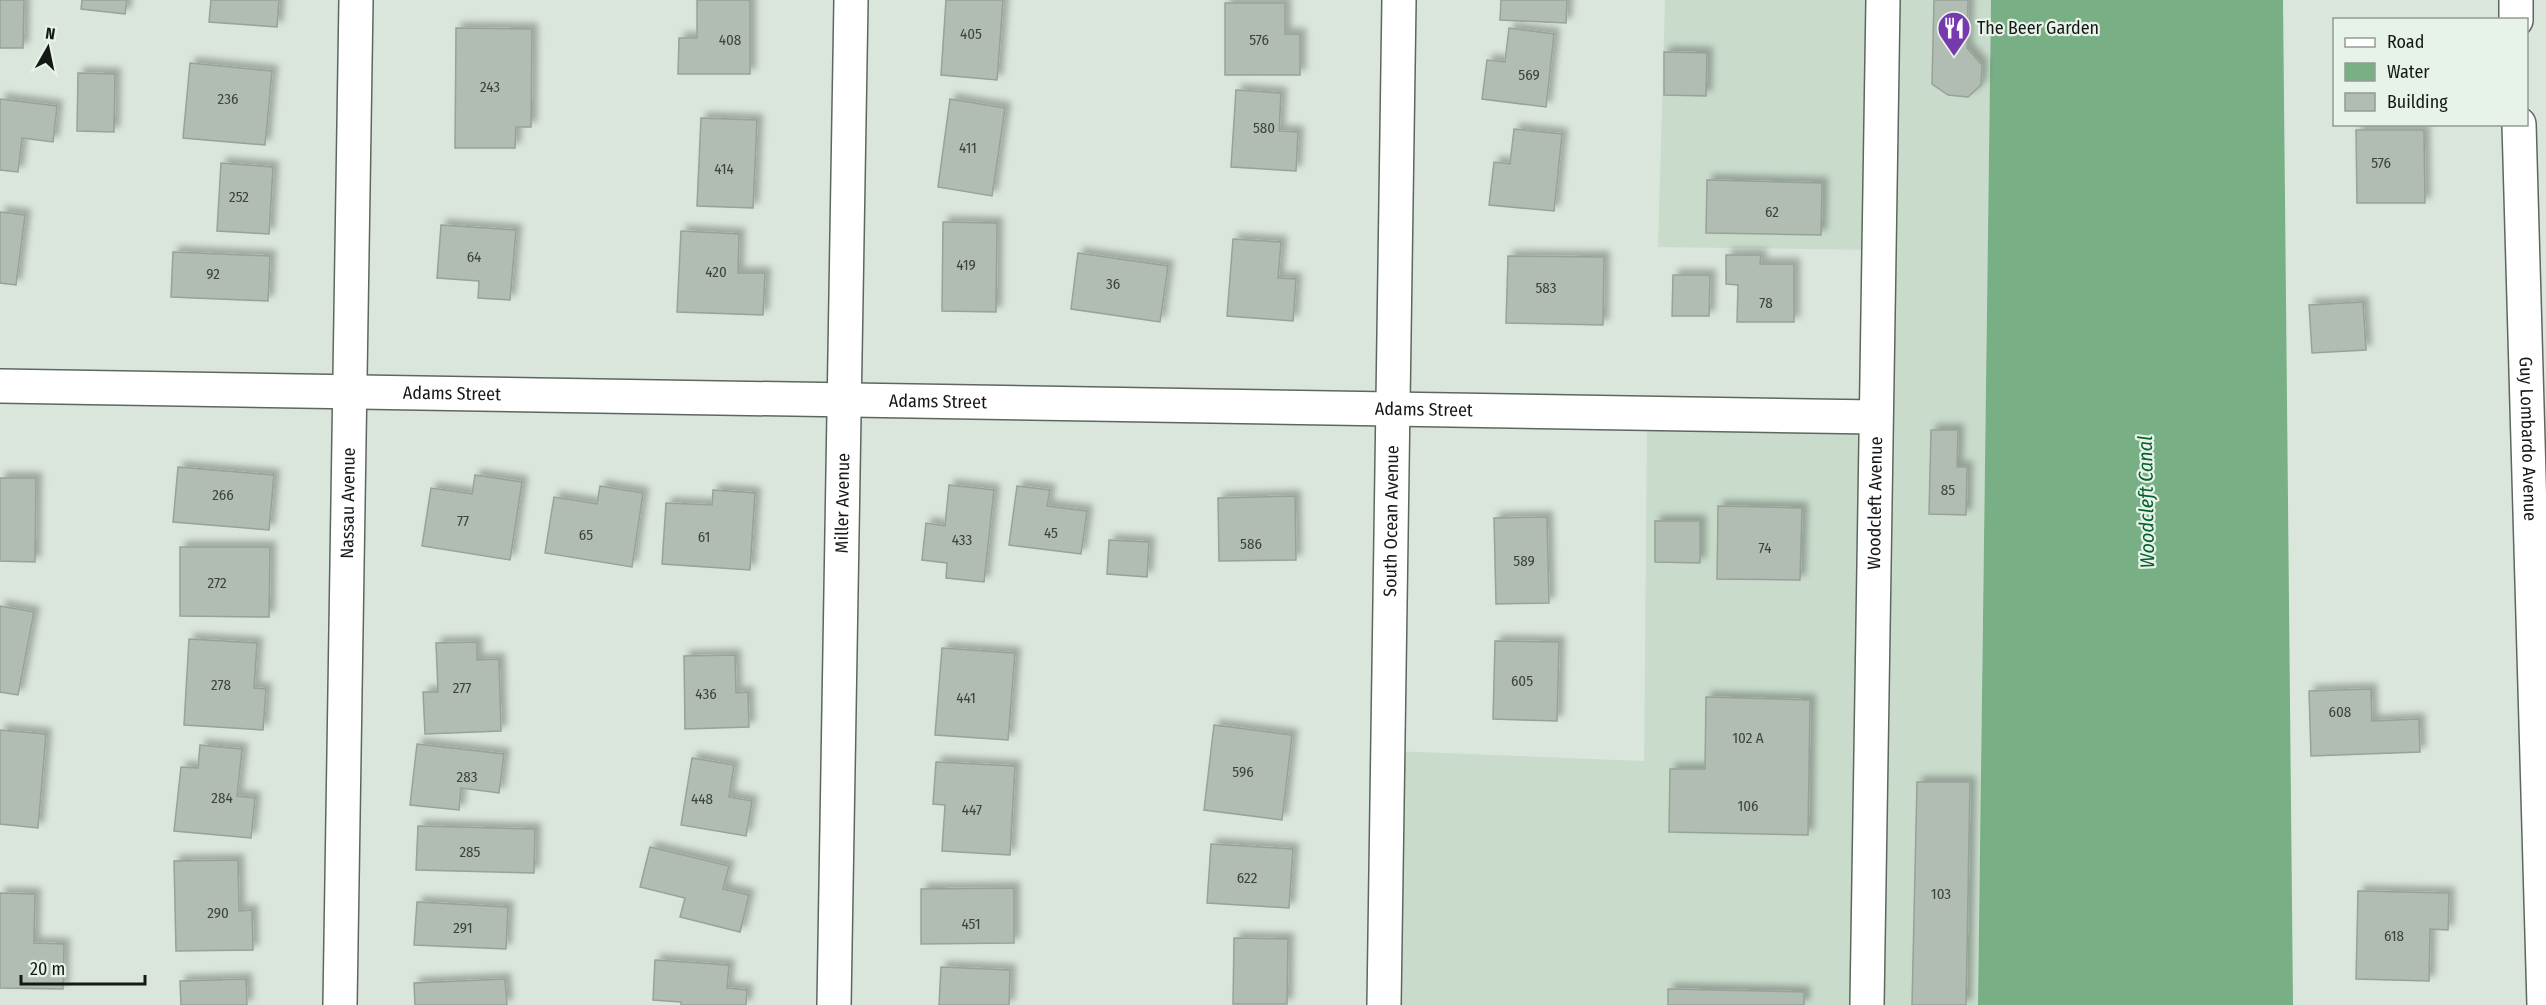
<svg xmlns="http://www.w3.org/2000/svg" width="2546" height="1005" font-family="'Fira Sans Condensed',sans-serif">
<style>
.built{fill:#c9dccc}
.water{fill:#78af84}
.building{fill:#b1bcb3;stroke:#97a299;stroke-width:1.5;filter:url(#shadow)}
.lines{fill:none;stroke-linecap:round;stroke-linejoin:round}
.minor-casing{stroke:#5d675f;stroke-width:36}
.tertiary-casing{stroke:#5d675f;stroke-width:36}
.minor{stroke:#fff;stroke-width:33}
.tertiary{stroke:#fff;stroke-width:33}
.labels{text-anchor:middle;stroke-width:4.5;stroke-linejoin:round;paint-order:stroke}
.number-label{font-size:15px;fill:#3c423c}
.poi-label{font-size:18px;fill:#151915;stroke:#e7f3e9;text-anchor:start}
.street-label{font-size:18px;fill:#151915;stroke:#e7f3e9}
.water-label{font-size:20px;font-style:italic;fill:#04602c;stroke:#e7f3e9}
</style>
<defs>
<filter id="shadow"><feDropShadow dx="5.5" dy="-5.5" stdDeviation="3" flood-color="#0004"/></filter>
</defs>
<rect width="100%" height="100%" fill="#dae6dc"/>
<!-- built -->
<path class="built" d="M 1665,0 L 1991,0 L 1978,1005 L 1387,1005 L 1393,751 L 1644,761 L 1647,418 L 1870,423 L 1873,250 L 1658,247 Z"/>
<!-- water -->
<path class="water" d="M 1991,0 L 2283,0 L 2293,1005 L 1978,1005 Z"/>
<!-- building -->
<g class="building">
<path d="M 0,0 L 24,0 L 23,48 L 0,48 Z"/>
<path d="M 82,0 L 127,0 L 125,14 L 81,9 Z"/>
<path d="M 211,0 L 279,0 L 277,27 L 209,22 Z"/>
<path d="M 697,0 L 750,0 L 750,74 L 678,74 L 679,38 L 697,38 Z"/>
<path d="M 946,0 L 1003,0 L 997,80 L 941,75 Z"/>
<path d="M 1501,0 L 1567,0 L 1566,23 L 1500,20 Z"/>
<path d="M 1934,0 L 1968,0 L 1967,48 L 1982,65 L 1981,85 L 1968,97 L 1948,95 L 1932,84 Z"/>
<path d="M 1225,3 L 1285,3 L 1285,34 L 1300,34 L 1300,75 L 1225,75 Z"/>
<path d="M 456,28 L 532,29 L 531,127 L 516,127 L 515,148 L 455,148 Z"/>
<path d="M 1509,28 L 1554,34 L 1546,107 L 1482,99 L 1487,60 L 1505,62 Z"/>
<path d="M 1664,52 L 1707,53 L 1706,96 L 1664,95 Z"/>
<path d="M 190,63 L 272,71 L 265,145 L 183,138 Z"/>
<path d="M 78,73 L 115,74 L 114,132 L 77,131 Z"/>
<path d="M 1236,90 L 1281,93 L 1279,131 L 1298,132 L 1296,171 L 1231,167 Z"/>
<path d="M 0,99 L 57,106 L 53,142 L 22,138 L 18,172 L 0,170 Z"/>
<path d="M 950,99 L 1005,108 L 992,196 L 938,187 Z"/>
<path d="M 701,118 L 757,120 L 753,208 L 697,206 Z"/>
<path d="M 1514,129 L 1562,134 L 1554,211 L 1489,205 L 1494,162 L 1510,164 Z"/>
<path d="M 2356,130 L 2424,130 L 2425,203 L 2357,203 Z"/>
<path d="M 221,163 L 273,167 L 269,234 L 217,231 Z"/>
<path d="M 1707,180 L 1822,183 L 1821,235 L 1706,233 Z"/>
<path d="M 0,212 L 25,215 L 16,285 L 0,283 Z"/>
<path d="M 943,222 L 997,223 L 996,312 L 942,311 Z"/>
<path d="M 441,225 L 516,230 L 510,300 L 478,298 L 479,281 L 437,278 Z"/>
<path d="M 681,231 L 739,234 L 738,273 L 765,273 L 763,315 L 677,312 Z"/>
<path d="M 1233,239 L 1281,242 L 1278,278 L 1296,279 L 1293,321 L 1227,316 Z"/>
<path d="M 173,252 L 270,256 L 268,301 L 171,297 Z"/>
<path d="M 1078,253 L 1168,266 L 1160,322 L 1071,309 Z"/>
<path d="M 1726,255 L 1761,255 L 1760,264 L 1794,264 L 1794,322 L 1737,322 L 1738,285 L 1726,284 Z"/>
<path d="M 1508,256 L 1604,257 L 1603,325 L 1506,323 Z"/>
<path d="M 1673,275 L 1710,275 L 1709,316 L 1672,316 Z"/>
<path d="M 2363,302 L 2366,350 L 2312,353 L 2309,305 Z"/>
<path d="M 1931,430 L 1958,430 L 1957,467 L 1967,467 L 1966,515 L 1929,514 Z"/>
<path d="M 178,467 L 274,475 L 269,530 L 173,522 Z"/>
<path d="M 475,475 L 522,482 L 510,560 L 422,546 L 431,488 L 472,494 Z"/>
<path d="M 0,478 L 36,478 L 35,562 L 0,561 Z"/>
<path d="M 949,485 L 994,490 L 984,582 L 946,578 L 947,563 L 922,560 L 926,523 L 945,526 Z"/>
<path d="M 600,486 L 643,493 L 632,567 L 545,553 L 554,497 L 597,504 Z"/>
<path d="M 1017,486 L 1050,490 L 1047,506 L 1087,511 L 1081,554 L 1009,545 Z"/>
<path d="M 713,490 L 755,493 L 750,570 L 662,564 L 666,503 L 712,505 Z"/>
<path d="M 1295,496 L 1296,560 L 1219,561 L 1218,498 Z"/>
<path d="M 1718,506 L 1802,508 L 1800,580 L 1717,579 Z"/>
<path d="M 1547,517 L 1549,603 L 1496,604 L 1494,518 Z"/>
<path d="M 1655,521 L 1700,521 L 1700,563 L 1655,562 Z"/>
<path d="M 1109,540 L 1149,542 L 1147,577 L 1107,574 Z"/>
<path d="M 180,547 L 270,547 L 269,617 L 180,616 Z"/>
<path d="M 0,606 L 34,612 L 18,695 L 0,692 Z"/>
<path d="M 189,639 L 257,643 L 254,688 L 266,689 L 263,730 L 184,725 Z"/>
<path d="M 1495,641 L 1559,642 L 1557,721 L 1493,719 Z"/>
<path d="M 477,642 L 477,660 L 499,659 L 501,731 L 425,734 L 423,692 L 438,692 L 436,643 Z"/>
<path d="M 942,648 L 1015,653 L 1008,740 L 935,735 Z"/>
<path d="M 735,655 L 736,693 L 748,692 L 749,727 L 685,729 L 684,656 Z"/>
<path d="M 2371,689 L 2372,721 L 2419,719 L 2420,752 L 2311,756 L 2309,691 Z"/>
<path d="M 1706,697 L 1810,700 L 1808,835 L 1669,832 L 1670,769 L 1705,769 Z"/>
<path d="M 1214,725 L 1292,735 L 1282,820 L 1204,810 Z"/>
<path d="M 0,730 L 46,734 L 38,828 L 0,824 Z"/>
<path d="M 417,744 L 504,754 L 499,793 L 461,788 L 459,810 L 410,805 Z"/>
<path d="M 200,745 L 242,749 L 237,796 L 255,798 L 251,838 L 174,831 L 181,767 L 198,768 Z"/>
<path d="M 692,758 L 734,765 L 729,797 L 752,801 L 746,836 L 681,825 Z"/>
<path d="M 936,762 L 1015,766 L 1010,855 L 942,851 L 945,805 L 933,804 Z"/>
<path d="M 1917,782 L 1970,782 L 1966,1005 L 1912,1005 Z"/>
<path d="M 418,826 L 535,829 L 534,873 L 416,870 Z"/>
<path d="M 1211,844 L 1293,849 L 1289,908 L 1207,903 Z"/>
<path d="M 650,847 L 729,866 L 723,889 L 749,895 L 740,932 L 680,917 L 685,898 L 640,887 Z"/>
<path d="M 238,860 L 239,911 L 252,910 L 253,950 L 176,951 L 174,861 Z"/>
<path d="M 1014,888 L 1014,943 L 921,944 L 921,889 Z"/>
<path d="M 2358,891 L 2449,893 L 2448,930 L 2430,929 L 2429,981 L 2356,979 Z"/>
<path d="M 0,893 L 35,894 L 34,943 L 64,944 L 63,989 L 0,988 Z"/>
<path d="M 417,902 L 508,907 L 506,949 L 414,945 Z"/>
<path d="M 1234,938 L 1288,939 L 1287,1004 L 1233,1004 Z"/>
<path d="M 655,960 L 729,965 L 727,988 L 747,990 L 746,1005 L 681,1005 L 681,1002 L 653,1000 Z"/>
<path d="M 941,967 L 1010,970 L 1009,1005 L 939,1005 Z"/>
<path d="M 246,979 L 247,1005 L 181,1005 L 180,981 Z"/>
<path d="M 505,979 L 507,1005 L 415,1005 L 414,983 Z"/>
<path d="M 1668,989 L 1804,992 L 1804,1005 L 1668,1005 Z"/>
</g>
<g class="lines">
<defs>
<g id="minor">
<path id="s1" d="M 0,386 L 1875,417"/>
<path id="s2" d="M 340,1005 L 356,0"/>
<path id="s3" d="M 834,1005 L 851,0"/>
<path id="s4" d="M 1384,1005 L 1399,0"/>
<path id="s5" d="M 1867,1005 L 1883,0"/>
</g>
<g id="tertiary">
<path d="M 2516,0 L 2516,20"/>
<path id="s6" d="M 2519,124 L 2544,1005"/>
</g>
</defs>
<!-- minor casing -->
<use href="#minor" class="minor-casing"/>
<!-- tertiary casing -->
<use href="#tertiary" class="tertiary-casing"/>
<!-- minor -->
<use href="#minor" class="minor"/>
<!-- tertiary -->
<use href="#tertiary" class="tertiary"/>
</g>
<!-- icons -->
<defs>
<symbol id="restaurant-pin" viewBox="-11 -11 22 30"><path d="M0 17L-7.5 6A9.5 9.5 0 1 1 7.5 6Z" fill="#7739ae" stroke="#e7f3e9"/><path d="M-5-6h1v4h1v-4h1v4h1v-4h1v5L-1.5 .5V6h-2V.5L-5-1ZM5-6V6H3V1.5H1.5Q1.5-4 5-6Z" fill="#fff"/></symbol>
</defs>
<g fill-rule="evenodd">
<use href="#restaurant-pin" x="1935" y="9" width="38" height="52"/>
</g>
<g class="labels">
<!-- number labels -->
<g class="number-label">
<text x="971" y="39">405</text>
<text x="730" y="45">408</text>
<text x="1259" y="45">576</text>
<text x="1529" y="80">569</text>
<text x="490" y="92">243</text>
<text x="228" y="104">236</text>
<text x="1264" y="133">580</text>
<text x="968" y="153">411</text>
<text x="2381" y="168">576</text>
<text x="724" y="174">414</text>
<text x="239" y="202">252</text>
<text x="1772" y="217">62</text>
<text x="474" y="262">64</text>
<text x="966" y="270">419</text>
<text x="716" y="277">420</text>
<text x="213" y="279">92</text>
<text x="1113" y="289">36</text>
<text x="1546" y="293">583</text>
<text x="1766" y="308">78</text>
<text x="1948" y="495">85</text>
<text x="223" y="500">266</text>
<text x="463" y="526">77</text>
<text x="1051" y="538">45</text>
<text x="586" y="540">65</text>
<text x="704" y="542">61</text>
<text x="962" y="545">433</text>
<text x="1251" y="549">586</text>
<text x="1765" y="553">74</text>
<text x="1524" y="566">589</text>
<text x="217" y="588">272</text>
<text x="1522" y="686">605</text>
<text x="221" y="690">278</text>
<text x="462" y="693">277</text>
<text x="706" y="699">436</text>
<text x="966" y="703">441</text>
<text x="2340" y="717">608</text>
<text x="1748" y="743">102 A</text>
<text x="1243" y="777">596</text>
<text x="467" y="782">283</text>
<text x="222" y="803">284</text>
<text x="702" y="804">448</text>
<text x="1748" y="811">106</text>
<text x="972" y="815">447</text>
<text x="470" y="857">285</text>
<text x="1247" y="883">622</text>
<text x="1941" y="899">103</text>
<text x="218" y="918">290</text>
<text x="971" y="929">451</text>
<text x="463" y="933">291</text>
<text x="2394" y="941">618</text>
</g>
<!-- poi labels -->
<g class="poi-label">
<text x="1977" y="34">The Beer Garden</text>
</g>
<!-- street labels -->
<g class="street-label">
<text dy="6" stroke="none"><textPath href="#s1" startOffset="452">Adams Street</textPath></text>
<text dy="6" stroke="none"><textPath href="#s1" startOffset="938">Adams Street</textPath></text>
<text dy="6" stroke="none"><textPath href="#s1" startOffset="1424">Adams Street</textPath></text>
<text dy="6" stroke="none"><textPath href="#s6" startOffset="315">Guy Lombardo Avenue</textPath></text>
<text dy="6" stroke="none"><textPath href="#s5" startOffset="502">Woodcleft Avenue</textPath></text>
<text dy="6" stroke="none"><textPath href="#s2" startOffset="502">Nassau Avenue</textPath></text>
<text dy="6" stroke="none"><textPath href="#s3" startOffset="502">Miller Avenue</textPath></text>
<text dy="6" stroke="none"><textPath href="#s4" startOffset="484">South Ocean Avenue</textPath></text>
</g>
<!-- water labels -->
<g class="water-label">
<text transform="translate(2146 502) rotate(-91)" y="7">Woodcleft Canal</text>
</g>
</g>
<!-- legend -->
<rect x="2333" y="18" width="195" height="108" fill="#e7f3e9" stroke="#939c94" stroke-width="1.5"/>
<rect x="2345" y="38" width="30" height="9" fill="#ffffff" stroke="#939c94" stroke-width="1.5"/>
<text x="2387" y="48" font-size="18" fill="#151915">Road</text>
<rect x="2345" y="63" width="30" height="18" fill="#78af84" stroke="#939c94" stroke-width="1.5"/>
<text x="2387" y="78" font-size="18" fill="#151915">Water</text>
<rect x="2345" y="93" width="30" height="18" fill="#b1bcb3" stroke="#939c94" stroke-width="1.5"/>
<text x="2387" y="108" font-size="18" fill="#151915">Building</text>
<!-- north arrow -->
<g transform="translate(48 48) rotate(9)" stroke="#e7f3e9" stroke-width="4.5" paint-order="stroke">
<path d="M0-4.5L10 22L0 15L-10 22Z" fill="#151915"/>
<text y="-9" font-size="16" font-weight="bold" text-anchor="middle" fill="#151915">N</text>
</g>
<!-- scale -->
<path d="M21 975v9h124v-9" fill="none" stroke="#151915" stroke-width="3"/>
<text x="30" y="975" font-size="18" fill="#151915" stroke="#e7f3e9" stroke-width="4.5" paint-order="stroke">20 m</text>
</svg>
